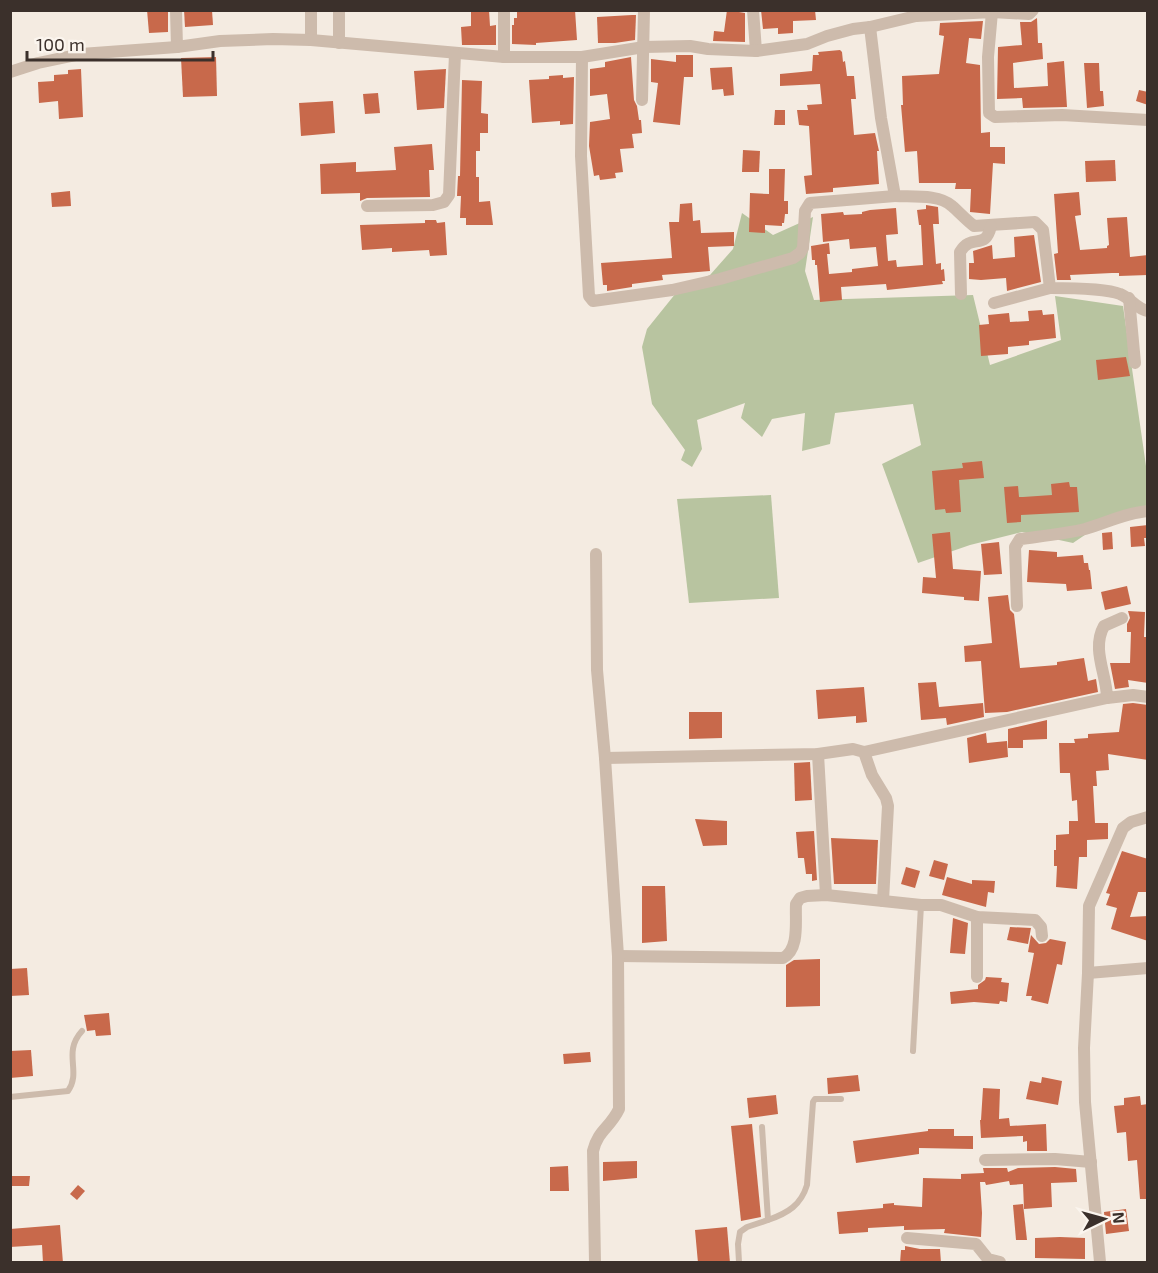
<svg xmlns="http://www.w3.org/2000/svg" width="1158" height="1273" font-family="'Exo 2',sans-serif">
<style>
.green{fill:#b8c4a0}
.building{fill:#c8694b}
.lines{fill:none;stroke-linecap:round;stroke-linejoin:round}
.service{stroke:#cdbbac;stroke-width:6}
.minor{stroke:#cdbbac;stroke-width:12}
</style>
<rect width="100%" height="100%" fill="#f4ebe1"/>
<!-- green -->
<g class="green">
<path d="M 742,213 L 773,235 L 813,217 L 805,271 L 814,300 L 973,295 L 990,365 L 1061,340 L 1055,296 L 1123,306 L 1147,473 L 1147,507 L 1116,514 L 1073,543 L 1022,532 L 970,545 L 918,563 L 882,464 L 921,445 L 913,404 L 835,413 L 830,444 L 802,451 L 805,413 L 772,419 L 762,437 L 741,418 L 745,403 L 697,420 L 702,449 L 692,467 L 681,460 L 685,450 L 652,404 L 642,347 L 647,329 L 680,288 L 710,275 L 733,249 Z"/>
<path d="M 771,495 L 779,598 L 689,603 L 677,499 Z"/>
</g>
<!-- building -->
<g class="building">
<path d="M 147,10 L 168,10 L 168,32 L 149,33 Z"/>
<path d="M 184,10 L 212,10 L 213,25 L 185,27 Z"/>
<path d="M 471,10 L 489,10 L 490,26 L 496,25 L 496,45 L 462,45 L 461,27 L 471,26 Z"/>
<path d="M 517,10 L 575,10 L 577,40 L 536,43 L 536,45 L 512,44 L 512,25 L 514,25 L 514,18 L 517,18 Z"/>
<path d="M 727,10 L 745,13 L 745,42 L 713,41 L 714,31 L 724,32 Z"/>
<path d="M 761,10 L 815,10 L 816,20 L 793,21 L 793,33 L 778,34 L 778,28 L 763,29 Z"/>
<path d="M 632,15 L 636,15 L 635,40 L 615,43 L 598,43 L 597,17 Z"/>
<path d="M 1037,18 L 1038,43 L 1042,43 L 1043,59 L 1013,63 L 1014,88 L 1048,86 L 1047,63 L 1064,61 L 1067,107 L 1023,108 L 1022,98 L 997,99 L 998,47 L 1022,45 L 1020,22 L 1031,22 Z"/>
<path d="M 983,21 L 981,39 L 969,38 L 966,63 L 980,65 L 981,133 L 990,132 L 990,147 L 1005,147 L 1005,164 L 993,163 L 990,214 L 970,212 L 971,189 L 955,189 L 956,183 L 919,183 L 917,151 L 905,152 L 901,105 L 903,105 L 902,76 L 939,74 L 944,36 L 939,35 L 940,23 Z"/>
<path d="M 840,50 L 842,52 L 843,62 L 845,61 L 847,76 L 854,76 L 856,99 L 851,99 L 854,135 L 875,133 L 879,151 L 877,151 L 879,184 L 833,188 L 833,192 L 806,194 L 804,176 L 812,175 L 809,126 L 799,125 L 797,110 L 808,110 L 807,105 L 822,104 L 820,84 L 780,86 L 780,74 L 812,71 L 813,55 L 819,55 L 818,52 Z"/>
<path d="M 676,55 L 693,55 L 693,77 L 684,77 L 680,125 L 653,122 L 658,83 L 651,82 L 651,59 L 676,62 Z"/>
<path d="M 216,57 L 217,96 L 183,97 L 181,58 Z"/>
<path d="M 631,57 L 634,100 L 637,106 L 639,120 L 641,120 L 642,133 L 632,134 L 634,148 L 620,149 L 623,172 L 615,173 L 616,178 L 600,180 L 599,175 L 594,176 L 589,146 L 590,122 L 610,119 L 607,94 L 590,96 L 590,69 L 605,67 L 605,62 Z"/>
<path d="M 1084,63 L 1099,63 L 1100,91 L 1103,91 L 1104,106 L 1087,108 Z"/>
<path d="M 732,67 L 734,95 L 724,96 L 723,89 L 712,90 L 710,68 Z"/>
<path d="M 81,69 L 83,117 L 59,119 L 58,101 L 39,103 L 38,82 L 54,81 L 54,75 L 68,74 L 68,70 Z"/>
<path d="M 446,69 L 444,108 L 417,110 L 414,71 Z"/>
<path d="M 563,75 L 563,78 L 574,77 L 573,124 L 560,125 L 560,121 L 532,123 L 529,80 L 549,79 L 549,76 Z"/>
<path d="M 462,80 L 482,81 L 481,113 L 488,114 L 488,133 L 480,133 L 480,151 L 476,151 L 476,177 L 479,177 L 479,202 L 490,201 L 493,225 L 466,225 L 466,218 L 460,218 L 461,196 L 457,196 L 458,176 L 460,176 Z"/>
<path d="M 1139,90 L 1148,92 L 1148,105 L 1136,101 Z"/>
<path d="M 378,93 L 380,113 L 365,114 L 363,94 Z"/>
<path d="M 333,101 L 335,133 L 301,136 L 299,103 Z"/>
<path d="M 775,110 L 785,110 L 785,125 L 774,125 Z"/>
<path d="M 432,144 L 434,170 L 429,170 L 430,197 L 367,198 L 360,201 L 360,193 L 321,194 L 320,164 L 356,162 L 356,172 L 396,170 L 394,147 Z"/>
<path d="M 743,150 L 760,151 L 759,172 L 742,172 Z"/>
<path d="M 1115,160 L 1116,181 L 1086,182 L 1085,161 Z"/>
<path d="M 769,169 L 785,169 L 784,201 L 788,201 L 788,214 L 785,214 L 784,223 L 782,223 L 782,226 L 765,225 L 765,233 L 749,232 L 750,193 L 769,194 Z"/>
<path d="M 70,191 L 71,206 L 52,207 L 51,193 Z"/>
<path d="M 1079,192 L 1081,215 L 1075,216 L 1080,250 L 1107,248 L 1107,246 L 1109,245 L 1107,218 L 1127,217 L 1130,257 L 1148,255 L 1148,275 L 1119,276 L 1119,273 L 1112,273 L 1070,275 L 1071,280 L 1057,280 L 1054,254 L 1058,253 L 1054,194 Z"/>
<path d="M 692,203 L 693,221 L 700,220 L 701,233 L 734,232 L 734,246 L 708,247 L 710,271 L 662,275 L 663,280 L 632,284 L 632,287 L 607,291 L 607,285 L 603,285 L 601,263 L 672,258 L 669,222 L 679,222 L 680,204 Z"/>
<path d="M 926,205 L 938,207 L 939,224 L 933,224 L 936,264 L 941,263 L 941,270 L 944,269 L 945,281 L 942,281 L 943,284 L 887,290 L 886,284 L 841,287 L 842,300 L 820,302 L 817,265 L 815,265 L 815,260 L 812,260 L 811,246 L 829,243 L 830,254 L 827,254 L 829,274 L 852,272 L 852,269 L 878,266 L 876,247 L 850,249 L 849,239 L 823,242 L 821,214 L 843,212 L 844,215 L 862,214 L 862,212 L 870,210 L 896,208 L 898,234 L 886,235 L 888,261 L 896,260 L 897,267 L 923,265 L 921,225 L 919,225 L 917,210 L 926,209 Z"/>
<path d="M 425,220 L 436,220 L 437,223 L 445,222 L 447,255 L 430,256 L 429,250 L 392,252 L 392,248 L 362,250 L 360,225 L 425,223 Z"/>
<path d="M 1034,235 L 1041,282 L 1007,291 L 1006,278 L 981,280 L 969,279 L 969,263 L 974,263 L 973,251 L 992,245 L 993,259 L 1015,257 L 1014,237 Z"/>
<path d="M 1042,310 L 1043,315 L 1054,314 L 1056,338 L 1029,341 L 1029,345 L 1008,347 L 1008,354 L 981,356 L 979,325 L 989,324 L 988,315 L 1009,313 L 1010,322 L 1029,321 L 1028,311 Z"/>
<path d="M 1126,357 L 1130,376 L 1098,380 L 1096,360 Z"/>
<path d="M 982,461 L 984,478 L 959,480 L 961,512 L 946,513 L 945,509 L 935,510 L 932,471 L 963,468 L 962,463 Z"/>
<path d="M 1069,482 L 1070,487 L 1077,487 L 1079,512 L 1021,515 L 1021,522 L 1007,523 L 1004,487 L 1018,486 L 1019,497 L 1023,497 L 1052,495 L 1051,484 Z"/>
<path d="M 1148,525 L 1148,538 L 1144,538 L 1145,546 L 1131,547 L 1130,527 Z"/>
<path d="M 950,532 L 953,569 L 981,571 L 979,601 L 964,600 L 964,597 L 922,593 L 923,577 L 936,578 L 932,534 Z"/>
<path d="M 1112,532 L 1113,549 L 1103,550 L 1102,533 Z"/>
<path d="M 999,542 L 1002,574 L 984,575 L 981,544 Z"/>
<path d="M 1029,550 L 1057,552 L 1057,557 L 1083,555 L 1084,563 L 1088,563 L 1089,570 L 1090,570 L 1092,589 L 1067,591 L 1066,584 L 1027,582 Z"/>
<path d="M 1127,586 L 1131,604 L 1105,610 L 1101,592 Z"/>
<path d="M 1008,595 L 1010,610 L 1014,614 L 1020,668 L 1057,665 L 1057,662 L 1084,658 L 1088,681 L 1096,679 L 1098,692 L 1007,712 L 985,713 L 981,661 L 965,662 L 964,646 L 992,643 L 988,597 Z"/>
<path d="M 1128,611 L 1145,612 L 1144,637 L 1148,637 L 1148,683 L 1128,680 L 1129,687 L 1115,689 L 1110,663 L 1130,663 L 1131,632 L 1127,632 L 1127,624 L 1130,618 Z"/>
<path d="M 936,682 L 939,707 L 983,703 L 984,717 L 947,725 L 946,718 L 921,720 L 918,683 Z"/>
<path d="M 864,687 L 867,722 L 856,723 L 856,716 L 818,719 L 816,690 Z"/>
<path d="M 1133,703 L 1148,705 L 1148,760 L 1108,754 L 1109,770 L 1096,771 L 1097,786 L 1093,786 L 1095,823 L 1108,823 L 1108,839 L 1087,840 L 1087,857 L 1079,857 L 1077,889 L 1056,887 L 1057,866 L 1054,866 L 1054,850 L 1056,850 L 1056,835 L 1069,834 L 1069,821 L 1078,821 L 1077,800 L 1072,801 L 1070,773 L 1060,773 L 1059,743 L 1075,743 L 1074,739 L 1088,738 L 1088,734 L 1119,732 L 1123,704 Z"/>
<path d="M 689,712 L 722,712 L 722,738 L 689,739 Z"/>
<path d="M 1047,720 L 1047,739 L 1023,740 L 1023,748 L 1008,748 L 1008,729 Z"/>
<path d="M 986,733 L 987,743 L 1007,741 L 1008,757 L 969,763 L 967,738 Z"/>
<path d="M 810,762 L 812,800 L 795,801 L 794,763 Z"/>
<path d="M 695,819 L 727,821 L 727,845 L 703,846 Z"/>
<path d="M 814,831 L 817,880 L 812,881 L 812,874 L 806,874 L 804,858 L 798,858 L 796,832 Z"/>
<path d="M 831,838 L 878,840 L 876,884 L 834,884 Z"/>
<path d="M 1122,851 L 1148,859 L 1148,892 L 1138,892 L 1130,917 L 1148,916 L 1148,941 L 1111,929 L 1117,908 L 1106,905 L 1110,894 L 1106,893 Z"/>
<path d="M 934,860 L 948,864 L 944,880 L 929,876 Z"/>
<path d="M 906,867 L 920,871 L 915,888 L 901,884 Z"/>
<path d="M 947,877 L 972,884 L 972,880 L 995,881 L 994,893 L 988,892 L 986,907 L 942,895 Z"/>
<path d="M 642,886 L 665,886 L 667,941 L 642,943 Z"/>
<path d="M 953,918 L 968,923 L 965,954 L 950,953 Z"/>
<path d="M 1010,927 L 1031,928 L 1028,944 L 1007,940 Z"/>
<path d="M 1031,935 L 1039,944 L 1046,943 L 1050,939 L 1066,942 L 1062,965 L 1057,964 L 1048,1004 L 1031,1000 L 1032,996 L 1026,996 L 1034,953 L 1028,952 Z"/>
<path d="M 820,959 L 820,1006 L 786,1007 L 786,965 L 794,960 Z"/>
<path d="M 27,968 L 29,995 L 10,996 L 10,969 Z"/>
<path d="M 986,977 L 1002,978 L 1001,982 L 1009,983 L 1007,1002 L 1000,1001 L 999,1004 L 974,1002 L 951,1004 L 950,992 L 978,989 L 978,985 L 985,980 Z"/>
<path d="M 109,1013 L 111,1035 L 96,1036 L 95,1030 L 87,1031 L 84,1015 Z"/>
<path d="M 31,1050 L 33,1076 L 10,1078 L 10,1051 Z"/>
<path d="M 590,1052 L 591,1062 L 564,1064 L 563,1054 Z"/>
<path d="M 858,1075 L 860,1091 L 828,1094 L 827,1078 Z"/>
<path d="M 1042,1077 L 1062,1081 L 1058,1105 L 1026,1099 L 1030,1081 L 1041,1083 Z"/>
<path d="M 983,1088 L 1000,1089 L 999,1119 L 1009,1118 L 1010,1126 L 1046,1124 L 1047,1151 L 1027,1151 L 1027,1141 L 1023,1142 L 1023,1136 L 981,1138 L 980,1120 L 981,1120 Z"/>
<path d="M 776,1095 L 778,1114 L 749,1118 L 747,1098 Z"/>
<path d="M 1140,1096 L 1141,1105 L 1148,1104 L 1148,1199 L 1140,1199 L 1137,1160 L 1128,1161 L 1126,1132 L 1117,1133 L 1114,1106 L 1124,1105 L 1124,1098 Z"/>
<path d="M 752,1124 L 761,1217 L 741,1221 L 731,1126 Z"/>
<path d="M 928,1129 L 954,1129 L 954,1136 L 973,1136 L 973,1149 L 919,1148 L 919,1154 L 856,1163 L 853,1141 L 928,1131 Z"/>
<path d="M 637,1161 L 637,1178 L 603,1181 L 603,1162 Z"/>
<path d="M 568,1166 L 569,1191 L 550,1191 L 550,1167 Z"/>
<path d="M 1055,1167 L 1076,1169 L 1077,1182 L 1051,1183 L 1052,1207 L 1024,1209 L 1023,1184 L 1010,1185 L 1009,1181 L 986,1185 L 985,1182 L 980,1182 L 982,1213 L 981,1237 L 944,1233 L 945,1229 L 904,1230 L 904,1226 L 868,1228 L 868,1232 L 839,1234 L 837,1212 L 883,1208 L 883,1204 L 894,1203 L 894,1205 L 922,1207 L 923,1178 L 961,1179 L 961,1174 L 984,1173 L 983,1168 L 1007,1168 L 1008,1172 L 1018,1168 Z"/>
<path d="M 10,1176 L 30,1176 L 29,1186 L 10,1186 Z"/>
<path d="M 78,1185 L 85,1191 L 77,1200 L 70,1194 Z"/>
<path d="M 1023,1204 L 1027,1240 L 1016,1240 L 1013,1205 Z"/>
<path d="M 1126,1209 L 1129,1231 L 1106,1234 L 1104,1212 Z"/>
<path d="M 60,1225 L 63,1263 L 43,1263 L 42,1245 L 10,1247 L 10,1229 Z"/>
<path d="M 727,1227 L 730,1263 L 698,1263 L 695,1230 Z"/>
<path d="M 1060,1237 L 1085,1238 L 1085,1259 L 1035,1258 L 1035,1238 Z"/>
<path d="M 905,1246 L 920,1249 L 940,1249 L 941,1263 L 900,1263 L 901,1250 L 905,1250 Z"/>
</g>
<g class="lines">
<!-- service -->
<g class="service">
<path d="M 913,1051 L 921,905"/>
<path d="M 10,1097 L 68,1091 C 82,1071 62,1053 82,1031"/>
<path d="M 768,1220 C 788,1213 801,1205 807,1185 L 813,1102 L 815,1099 L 841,1099"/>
<path d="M 739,1262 L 738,1244 L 740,1232 L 747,1227 L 768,1220 L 762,1127"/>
</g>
<!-- minor -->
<g class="minor">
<path d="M 176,10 L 177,47"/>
<path d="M 753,10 L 756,51"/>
<path d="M 992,12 L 1029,14 L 1033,10"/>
<path d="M 916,16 L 992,12 L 988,57 L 989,113 L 995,117 L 1062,115 L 1148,120"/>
<path d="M 870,27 L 881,118 L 895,196 C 912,197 939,194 952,206 C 960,213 966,220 974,226 L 1035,222 L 1043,230 L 1050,288 C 1067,288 1105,288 1120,294 C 1131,298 1136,309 1148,311"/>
<path d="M 311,40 L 311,10"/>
<path d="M 339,43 L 339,10"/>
<path d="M 504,57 L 504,10"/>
<path d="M 582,57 L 581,156 L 589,296 L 593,301 L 672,290 L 720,279 L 793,258 L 800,253 L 803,248 L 805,211 L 810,203 L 895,196"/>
<path d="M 10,72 L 38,63 L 81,54 L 177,47 L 220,41 L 273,39 L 311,40 L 504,57 L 582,57 L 644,47 L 690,46 L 708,49 L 756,51 L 807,44 L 827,36 L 853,29 L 870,27 L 916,16 L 916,10"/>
<path d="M 642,100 L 644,10"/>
<path d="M 367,206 L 433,205 L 444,202 L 449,195 L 455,54"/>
<path d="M 961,294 L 960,252 C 972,232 985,252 991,226"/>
<path d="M 1129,298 L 1135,363"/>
<path d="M 994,303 L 1050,288"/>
<path d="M 1017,606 L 1015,547 L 1020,539 C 1042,536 1064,534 1085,529 C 1106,523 1125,513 1148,511"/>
<path d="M 1122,618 L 1104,626 C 1091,649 1107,675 1107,698 L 1133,695 L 1148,697"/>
<path d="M 864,752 L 1107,698"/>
<path d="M 818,754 L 826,895"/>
<path d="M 605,758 L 818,754 L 853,749 L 864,752 L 872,775 L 886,798 L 888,806 L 883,901"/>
<path d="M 618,956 L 783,958 C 800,949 795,921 796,904 L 800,898 L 807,896 L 826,895 L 921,905 L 941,905 L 977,917 L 1035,920 L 1041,927 L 1042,936"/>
<path d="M 1088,973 L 1148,968"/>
<path d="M 977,977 L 977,917"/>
<path d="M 985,1160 L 1055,1159 L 1091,1162"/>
<path d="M 907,1238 L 976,1244 L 988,1259 L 1000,1262"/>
<path d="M 595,1262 L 593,1151 C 598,1130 610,1128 619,1109 L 618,956 L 605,758 L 597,670 L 596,554"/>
<path d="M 1100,1262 L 1085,1102 L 1084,1048 L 1088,973 L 1089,906 L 1123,828 L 1131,822 L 1148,817"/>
</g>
</g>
<!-- border -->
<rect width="1158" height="1273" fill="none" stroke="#3b302b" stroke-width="24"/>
<!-- north arrow -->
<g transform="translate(1104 1219) rotate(85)" stroke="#fbf5ee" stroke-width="4.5" paint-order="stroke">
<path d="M0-4.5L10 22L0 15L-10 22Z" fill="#3b302b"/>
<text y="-9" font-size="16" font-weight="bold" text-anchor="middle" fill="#3b302b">N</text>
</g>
<!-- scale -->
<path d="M27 51v9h186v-9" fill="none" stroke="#3b302b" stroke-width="3"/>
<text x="36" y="51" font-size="18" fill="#3b302b" stroke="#fbf5ee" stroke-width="4.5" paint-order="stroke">100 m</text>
</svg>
